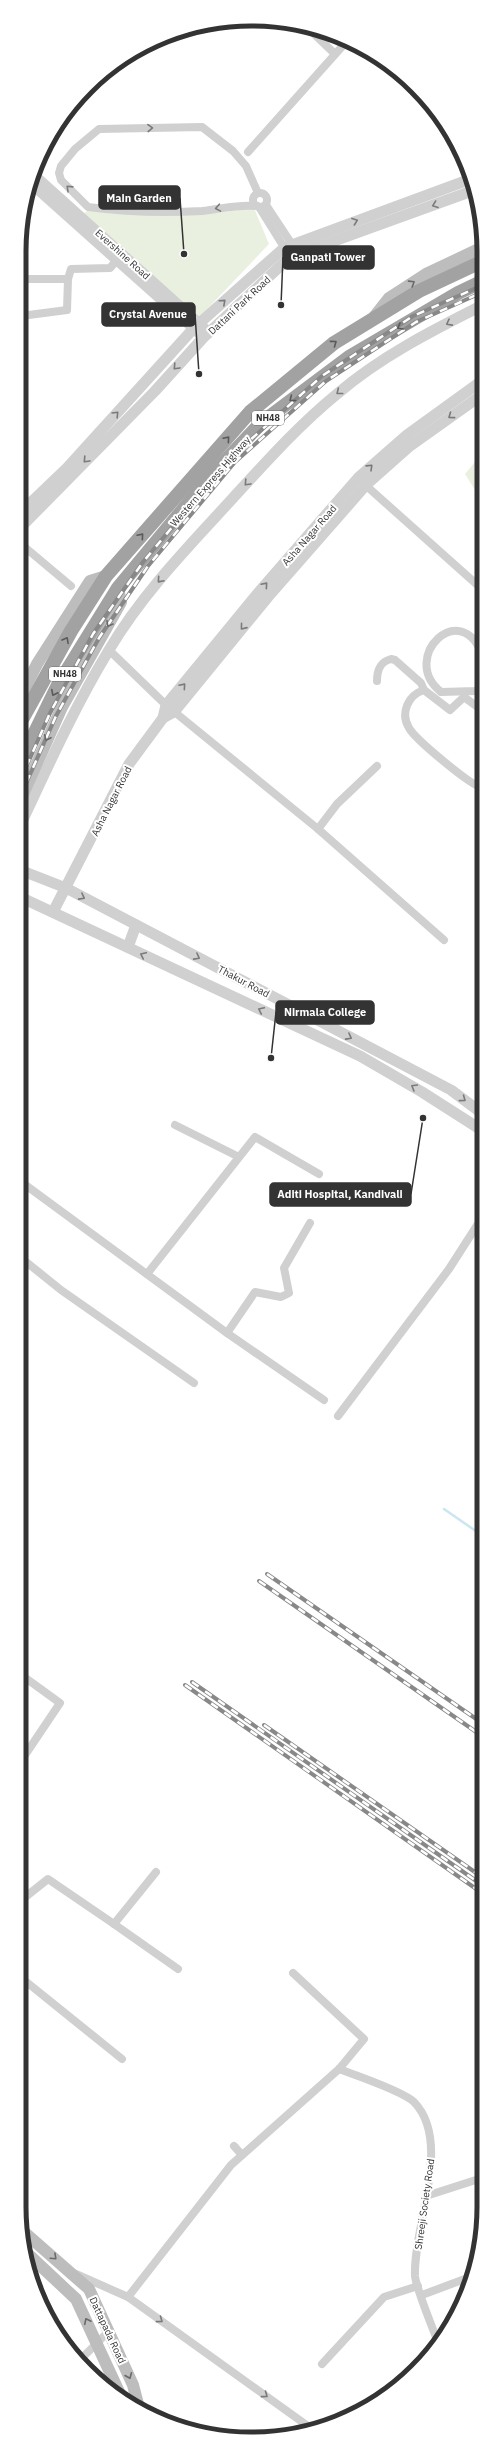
<svg xmlns="http://www.w3.org/2000/svg" width="503" height="2458" font-family="'IBM Plex Sans',sans-serif">
<style>
.green{fill:#eaf0e0}
.lines{fill:none;stroke-linecap:round;stroke-linejoin:round}
.stream{stroke:#cce6f0;stroke-width:2.5}
.minor{stroke:#d0d0d0;stroke-width:8}
.tertiary{stroke:#d0d0d0;stroke-width:11}
.secondary{stroke:#bdbdbd;stroke-width:12}
.trunk{stroke:#a2a2a2;stroke-width:14}
.rail-casing{stroke:#888;stroke-width:4}
.rail{stroke:#fff;stroke-width:2.5;stroke-dasharray:8;stroke-linecap:butt}
.oneway{stroke:#7a7a7a}
.oneway2{stroke:#6a6a6a}
.oneway3{stroke:#5a5a5a}
.labels{text-anchor:middle;stroke-width:4;stroke-linejoin:round;paint-order:stroke}
.shield{fill:#fff;stroke:#707070;stroke-width:1}
.shield-label{font-size:9px;font-weight:bold;fill:#333}
.street-label{font-size:10px;fill:#333;stroke:#fff}
.rim{fill:none;stroke:#333;stroke-width:5}
.leader{fill:none;stroke:#333;stroke-width:1.5}
.callout-dot{fill:#333;stroke:#fff;stroke-width:1.5}
.callout{fill:#333;stroke:#333;stroke-width:1.5}
.callout-label{font-size:11px;text-anchor:middle;font-weight:bold;fill:#fff}
</style>
<rect width="100%" height="100%" fill="#fff"/>
<!-- green -->
<g class="green">
<path d="M 254,208 L 269,244 L 193,324 L 75,220 L 87,211 C 143,214 199,217 254,208 Z"/>
<path d="M 479,457 L 483,460 L 483,492 L 475,490 L 465,474 Z"/>
</g>
<g class="lines">
<!-- stream -->
<path class="stream" d="M 444,1509 L 483,1536"/>
<!-- minor -->
<g class="minor">
<path d="M 309,29 L 335,54"/>
<path d="M 49,137 L 52,133"/>
<path d="M 248,152 L 347,41"/>
<circle cx="260" cy="200" r="7"/>
<path d="M 266,205 L 295,249"/>
<path d="M 257,206 C 237,204 222,209 202,211 C 164,213 125,212 88,207 L 61,180 L 59,173 L 61,166 L 75,149 L 99,129 L 202,127 L 233,151 L 246,166 L 258,193"/>
<path d="M 259,207 L 287,252"/>
<path d="M 68,279 L 71,269 L 110,268 L 117,260"/>
<path d="M 21,316 L 67,310 L 68,279 L 21,279"/>
<path d="M 362,482 L 483,590"/>
<path d="M 21,544 L 71,586"/>
<path d="M 109,650 L 166,705 L 318,829 L 444,940"/>
<path d="M 377,681 C 377,670 380,662 391,659 L 395,660 L 421,683 L 424,690"/>
<path d="M 483,684 L 476,691 L 441,692 C 398,658 462,595 483,657"/>
<path d="M 483,788 C 471,786 415,739 409,728 C 400,713 408,695 424,690 L 450,710 L 464,697 L 483,711"/>
<path d="M 318,829 L 337,804 L 377,766"/>
<path d="M 175,1125 L 237,1156"/>
<path d="M 20,1181 L 227,1333 L 324,1400"/>
<path d="M 20,1257 L 61,1290 L 194,1383"/>
<path d="M 147,1274 L 255,1137 L 319,1174"/>
<path d="M 227,1333 L 255,1292 L 281,1297 L 289,1293 L 284,1268 L 310,1223"/>
<path d="M 338,1416 L 449,1269 L 483,1216"/>
<path d="M 19,1764 L 60,1703 L 20,1674"/>
<path d="M 19,1902 L 48,1879 L 114,1924 L 156,1872"/>
<path d="M 114,1924 L 178,1969"/>
<path d="M 19,1976 L 122,2059"/>
<path d="M 339,2069 C 355,2075 403,2091 414,2102 C 453,2142 413,2226 415,2276 C 416,2288 432,2326 437,2340"/>
<path d="M 234,2146 L 242,2155"/>
<path d="M 426,2196 L 482,2178"/>
<path d="M 76,2274 L 128,2297 L 312,2429"/>
<path d="M 422,2295 L 470,2277"/>
<path d="M 128,2297 L 231,2165 L 339,2069 L 364,2039 L 293,1973"/>
<path d="M 80,2360 L 110,2330"/>
<path d="M 322,2364 L 384,2297 L 418,2286"/>
</g>
<!-- tertiary -->
<g class="tertiary">
<path d="M 36,177 L 205,329"/>
<path d="M 33,185 L 199,333"/>
<path d="M 21,512 L 67,468 L 194,328 L 284,248 L 468,180"/>
<path d="M 21,527 L 155,391 L 203,338 L 290,257 L 472,191"/>
<path d="M 163,718 L 174,712 L 268,597 L 366,485 L 410,446 L 483,394"/>
<path d="M 20,826 C 48,766 75,706 109,650 C 142,594 189,546 233,498 C 266,462 299,425 337,394 C 380,357 433,330 483,305"/>
<path d="M 20,870 L 66,888 L 451,1090 L 483,1114"/>
<path d="M 20,897 L 360,1056 L 422,1092 L 483,1131"/>
<path d="M 53,912 L 129,764 L 163,718 L 166,705 L 258,593 L 358,478 L 407,435 L 483,380"/>
<path d="M 128,947 L 136,925"/>
</g>
<!-- secondary -->
<g class="secondary">
<path d="M 374,317 L 389,298 L 426,274 L 483,247"/>
<path d="M 20,698 L 37,664 L 90,581 L 106,576"/>
<path d="M 20,801 L 62,707 L 121,602 L 118,588"/>
<path d="M 24,2232 L 89,2289 L 133,2385 L 139,2408"/>
<path d="M 29,2255 L 76,2299 L 120,2394"/>
</g>
<!-- trunk -->
<g class="trunk">
<path d="M 20,723 L 71,631 L 106,576 L 250,412 L 334,343 L 419,291 L 483,261"/>
<path d="M 20,763 L 58,685 L 118,588 L 210,477 L 261,423 L 349,357 L 458,293 L 483,281"/>
</g>
<defs>
<g id="rail">
<path d="M 20,781 L 50,713 L 93,634 L 143,562 L 230,458 L 322,376 L 413,316 L 483,285"/>
<path d="M 20,797 L 56,716 L 99,638 L 148,566 L 235,462 L 326,381 L 416,322 L 483,292"/>
<path d="M 267,1574 L 482,1723"/>
<path d="M 259,1581 L 482,1736"/>
<path d="M 192,1682 L 482,1885"/>
<path d="M 185,1685 L 482,1893"/>
<path d="M 264,1725 L 482,1877"/>
</g>
</defs>
<!-- rail casing -->
<use href="#rail" class="rail-casing"/>
<!-- rail -->
<use href="#rail" class="rail"/>
</g>
<!-- one-way arrows -->
<defs><path id="oneway-chevron" d="M-2-3.5L2.5 0L-2 3.5" fill="none" stroke-width="1.6" stroke-linecap="round" stroke-linejoin="round"/></defs>
<g class="oneway">
<use href="#oneway-chevron" transform="translate(150 128) rotate(-2)"/>
<use href="#oneway-chevron" transform="translate(69 188) rotate(-136)"/>
<use href="#oneway-chevron" transform="translate(435 205) rotate(160)"/>
<use href="#oneway-chevron" transform="translate(218 208) rotate(170)"/>
<use href="#oneway-chevron" transform="translate(355 221) rotate(-20)"/>
<use href="#oneway-chevron" transform="translate(223 302) rotate(-42)"/>
<use href="#oneway-chevron" transform="translate(449 323) rotate(152)"/>
<use href="#oneway-chevron" transform="translate(176 367) rotate(133)"/>
<use href="#oneway-chevron" transform="translate(339 392) rotate(142)"/>
<use href="#oneway-chevron" transform="translate(116 414) rotate(-46)"/>
<use href="#oneway-chevron" transform="translate(451 416) rotate(144)"/>
<use href="#oneway-chevron" transform="translate(86 460) rotate(133)"/>
<use href="#oneway-chevron" transform="translate(370 467) rotate(-44)"/>
<use href="#oneway-chevron" transform="translate(247 483) rotate(133)"/>
<use href="#oneway-chevron" transform="translate(160 580) rotate(131)"/>
<use href="#oneway-chevron" transform="translate(265 585) rotate(-49)"/>
<use href="#oneway-chevron" transform="translate(243 627) rotate(129)"/>
<use href="#oneway-chevron" transform="translate(183 686) rotate(-49)"/>
<use href="#oneway-chevron" transform="translate(82 897) rotate(28)"/>
<use href="#oneway-chevron" transform="translate(143 955) rotate(-155)"/>
<use href="#oneway-chevron" transform="translate(197 957) rotate(28)"/>
<use href="#oneway-chevron" transform="translate(261 1010) rotate(-155)"/>
<use href="#oneway-chevron" transform="translate(349 1037) rotate(28)"/>
<use href="#oneway-chevron" transform="translate(414 1087) rotate(-150)"/>
<use href="#oneway-chevron" transform="translate(463 1099) rotate(37)"/>
<use href="#oneway-chevron" transform="translate(160 2320) rotate(36)"/>
<use href="#oneway-chevron" transform="translate(265 2395) rotate(36)"/>
</g>
<g class="oneway2">
<use href="#oneway-chevron" transform="translate(412 283) rotate(-32)"/>
<use href="#oneway-chevron" transform="translate(109 624) rotate(120)"/>
<use href="#oneway-chevron" transform="translate(47 738) rotate(115)"/>
<use href="#oneway-chevron" transform="translate(54 2257) rotate(43)"/>
<use href="#oneway-chevron" transform="translate(87 2321) rotate(-116)"/>
<use href="#oneway-chevron" transform="translate(129 2376) rotate(67)"/>
</g>
<g class="oneway3">
<use href="#oneway-chevron" transform="translate(400 327) rotate(150)"/>
<use href="#oneway-chevron" transform="translate(334 343) rotate(-36)"/>
<use href="#oneway-chevron" transform="translate(292 399) rotate(142)"/>
<use href="#oneway-chevron" transform="translate(227 439) rotate(-49)"/>
<use href="#oneway-chevron" transform="translate(141 536) rotate(-49)"/>
<use href="#oneway-chevron" transform="translate(66 640) rotate(-61)"/>
<use href="#oneway-chevron" transform="translate(54 693) rotate(117)"/>
</g>
<g class="labels">
<!-- shield labels -->
<g class="shield">
<rect x="252" y="411" width="32" height="14" rx="3"/>
<rect x="49" y="667" width="32" height="14" rx="3"/>
</g>
<g class="shield-label">
<text x="268" y="421">NH48</text>
<text x="65" y="677">NH48</text>
</g>
<!-- street labels -->
<g class="street-label">
<text transform="translate(123 254) rotate(42)" y="4">Evershine Road</text>
<text transform="translate(239 305) rotate(-43)" y="4">Dattani Park Road</text>
<text transform="translate(210 481) rotate(-49)" y="4">Western Express Highway</text>
<text transform="translate(309 535) rotate(-49)" y="4">Asha Nagar Road</text>
<text transform="translate(111 801) rotate(-63)" y="4">Asha Nagar Road</text>
<text transform="translate(244 981) rotate(28)" y="4">Thakur Road</text>
<text transform="translate(424 2204) rotate(-82)" y="4">Shreeji Society Road</text>
<text transform="translate(108 2330) rotate(65)" y="4">Dattapada Road</text>
</g>
</g>
<!-- crop -->
<path d="M0 0H503V2458H0ZM251 26H252A225 225 0 0 1 477 251V2207A225 225 0 0 1 252 2432H251A225 225 0 0 1 26 2207V251A225 225 0 0 1 251 26Z" fill="#fff" fill-rule="evenodd"/>
<path class="rim" d="M251 26H252A225 225 0 0 1 477 251V2207A225 225 0 0 1 252 2432H251A225 225 0 0 1 26 2207V251A225 225 0 0 1 251 26Z"/>
<!-- callouts -->
<path class="leader" d="M184 254L180 198M281 305L283 257M199 374L195 314M271 1058L276 1012M423 1118L411 1194"/>
<g class="callout-dot">
<circle cx="184" cy="254" r="4"/>
<circle cx="281" cy="305" r="4"/>
<circle cx="199" cy="374" r="4"/>
<circle cx="271" cy="1058" r="4"/>
<circle cx="423" cy="1118" r="4"/>
</g>
<g class="callout">
<rect x="99" y="186" width="81" height="23" rx="4"/>
<rect x="283" y="246" width="91" height="23" rx="4"/>
<rect x="102" y="303" width="93" height="23" rx="4"/>
<rect x="276" y="1001" width="98" height="23" rx="4"/>
<rect x="270" y="1183" width="141" height="23" rx="4"/>
</g>
<g class="callout-label">
<text x="139" y="202">Main Garden</text>
<text x="328" y="261">Ganpati Tower</text>
<text x="148" y="318">Crystal Avenue</text>
<text x="325" y="1016">Nirmala College</text>
<text x="340" y="1198">Aditi Hospital, Kandivali</text>
</g>
</svg>
